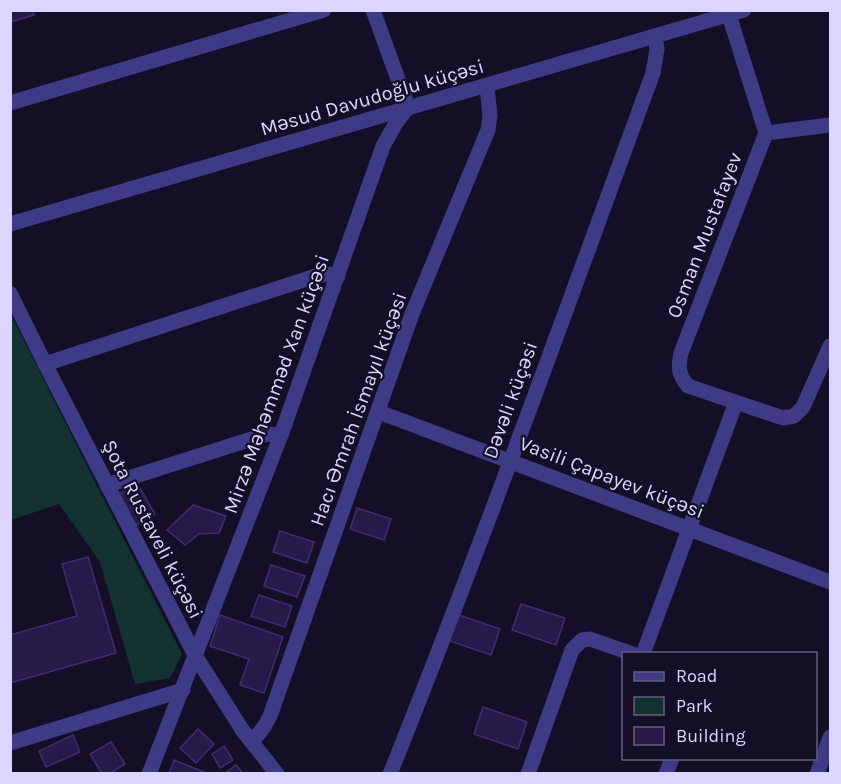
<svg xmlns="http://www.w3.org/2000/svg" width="841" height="784" font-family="Karla,sans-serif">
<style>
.green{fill:#123131}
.building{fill:#261b48;stroke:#3d2d74;stroke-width:1.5}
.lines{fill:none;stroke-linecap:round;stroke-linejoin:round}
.minor{stroke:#3f3a86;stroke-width:15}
.labels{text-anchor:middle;stroke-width:4.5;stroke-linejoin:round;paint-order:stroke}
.street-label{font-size:20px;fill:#dbd5ff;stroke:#140f27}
</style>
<rect width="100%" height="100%" fill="#140f27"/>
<!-- green -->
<path class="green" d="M 11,315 L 182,654 L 170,678 L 135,684 L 100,562 L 59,504 L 11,520 Z"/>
<!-- building -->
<g class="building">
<path d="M 10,10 L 32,10 L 34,15 L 10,22 Z"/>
<path d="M 137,483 L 155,514 L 136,525 L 118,495 Z"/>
<path d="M 193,505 L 226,516 L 219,533 L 199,534 L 185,545 L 167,530 Z"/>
<path d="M 357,508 L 391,519 L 384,540 L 350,529 Z"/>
<path d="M 280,531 L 314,542 L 307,563 L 273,552 Z"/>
<path d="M 88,557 L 116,653 L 10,683 L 10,635 L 77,616 L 62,564 Z"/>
<path d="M 271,565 L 305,576 L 297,597 L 264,586 Z"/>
<path d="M 259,595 L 292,606 L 285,627 L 251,616 Z"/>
<path d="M 521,604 L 565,618 L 556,645 L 512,630 Z"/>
<path d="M 456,614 L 500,629 L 491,655 L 447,640 Z"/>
<path d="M 220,615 L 283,637 L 264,693 L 240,685 L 249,659 L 210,646 Z"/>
<path d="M 483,707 L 527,722 L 518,749 L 474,734 Z"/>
<path d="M 198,729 L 214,744 L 196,763 L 180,748 Z"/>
<path d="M 73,735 L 80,752 L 46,767 L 39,751 Z"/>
<path d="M 111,742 L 125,764 L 109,774 L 102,774 L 90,754 Z"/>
<path d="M 224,746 L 233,760 L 220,768 L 212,754 Z"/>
<path d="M 174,760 L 209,774 L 169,774 Z"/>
<path d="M 236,765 L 242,772 L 240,774 L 224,774 Z"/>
</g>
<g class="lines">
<!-- minor -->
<g class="minor">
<path d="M 729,15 L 766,133"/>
<path d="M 10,103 L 324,10"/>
<path d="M 766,133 L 681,353 C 678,367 678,374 688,386 L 783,418 L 794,416 L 803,407 L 830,346"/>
<path d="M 766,133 L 830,125"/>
<path d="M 10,224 L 744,10"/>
<path d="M 10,293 L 45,364 L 196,657 L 243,731 L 277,774"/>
<path d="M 45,364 L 316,276 L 329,274 L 338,276"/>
<path d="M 379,412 L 830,582"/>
<path d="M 107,485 L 261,436 L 269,434 L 281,435"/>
<path d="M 643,654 L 736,402"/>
<path d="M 252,742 L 264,727 L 270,716 L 412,314 L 488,130 L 490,116 L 487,86"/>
<path d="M 10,743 L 183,690"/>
<path d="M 149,774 L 281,435 L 383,146 L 396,123 L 408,107 L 373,10"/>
<path d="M 390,774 C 483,542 567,307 653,73 L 657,49 L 655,37"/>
<path d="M 528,774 L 572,650 L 582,640 L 590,639 L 633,654"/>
<path d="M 666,774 L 672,758"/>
<path d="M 817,774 L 830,737"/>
</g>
</g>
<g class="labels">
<!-- street labels -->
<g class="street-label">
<text transform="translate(372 97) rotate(-16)" y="7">Məsud Davudoğlu küçəsi</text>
<text transform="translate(704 235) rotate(-69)" y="7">Osman Mustafayev</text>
<text transform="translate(276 384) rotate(-70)" y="7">Mirzə Məhəmməd Xan küçəsi</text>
<text transform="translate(510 400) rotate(-70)" y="7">Dəvəli küçəsi</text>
<text transform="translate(358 409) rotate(-70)" y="7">Hacı Əmrah İsmayıl küçəsi</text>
<text transform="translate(612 477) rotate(21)" y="7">Vasili Çapayev küçəsi</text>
<text transform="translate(153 529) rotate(63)" y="7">Şota Rustaveli küçəsi</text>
</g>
</g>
<!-- border -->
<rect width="841" height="784" fill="none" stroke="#dbd5ff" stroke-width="24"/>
<!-- legend -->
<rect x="622" y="652" width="195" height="108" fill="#140f27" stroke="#645e7d" stroke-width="1.5"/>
<rect x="634" y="672" width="30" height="9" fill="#3f3a86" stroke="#645e7d" stroke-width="1.5"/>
<text x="676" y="682" font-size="18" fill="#dbd5ff">Road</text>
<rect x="634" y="697" width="30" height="18" fill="#123131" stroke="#645e7d" stroke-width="1.5"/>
<text x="676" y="712" font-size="18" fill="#dbd5ff">Park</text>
<rect x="634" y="727" width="30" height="18" fill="#261b48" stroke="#645e7d" stroke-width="1.5"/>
<text x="676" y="742" font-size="18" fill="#dbd5ff">Building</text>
</svg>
